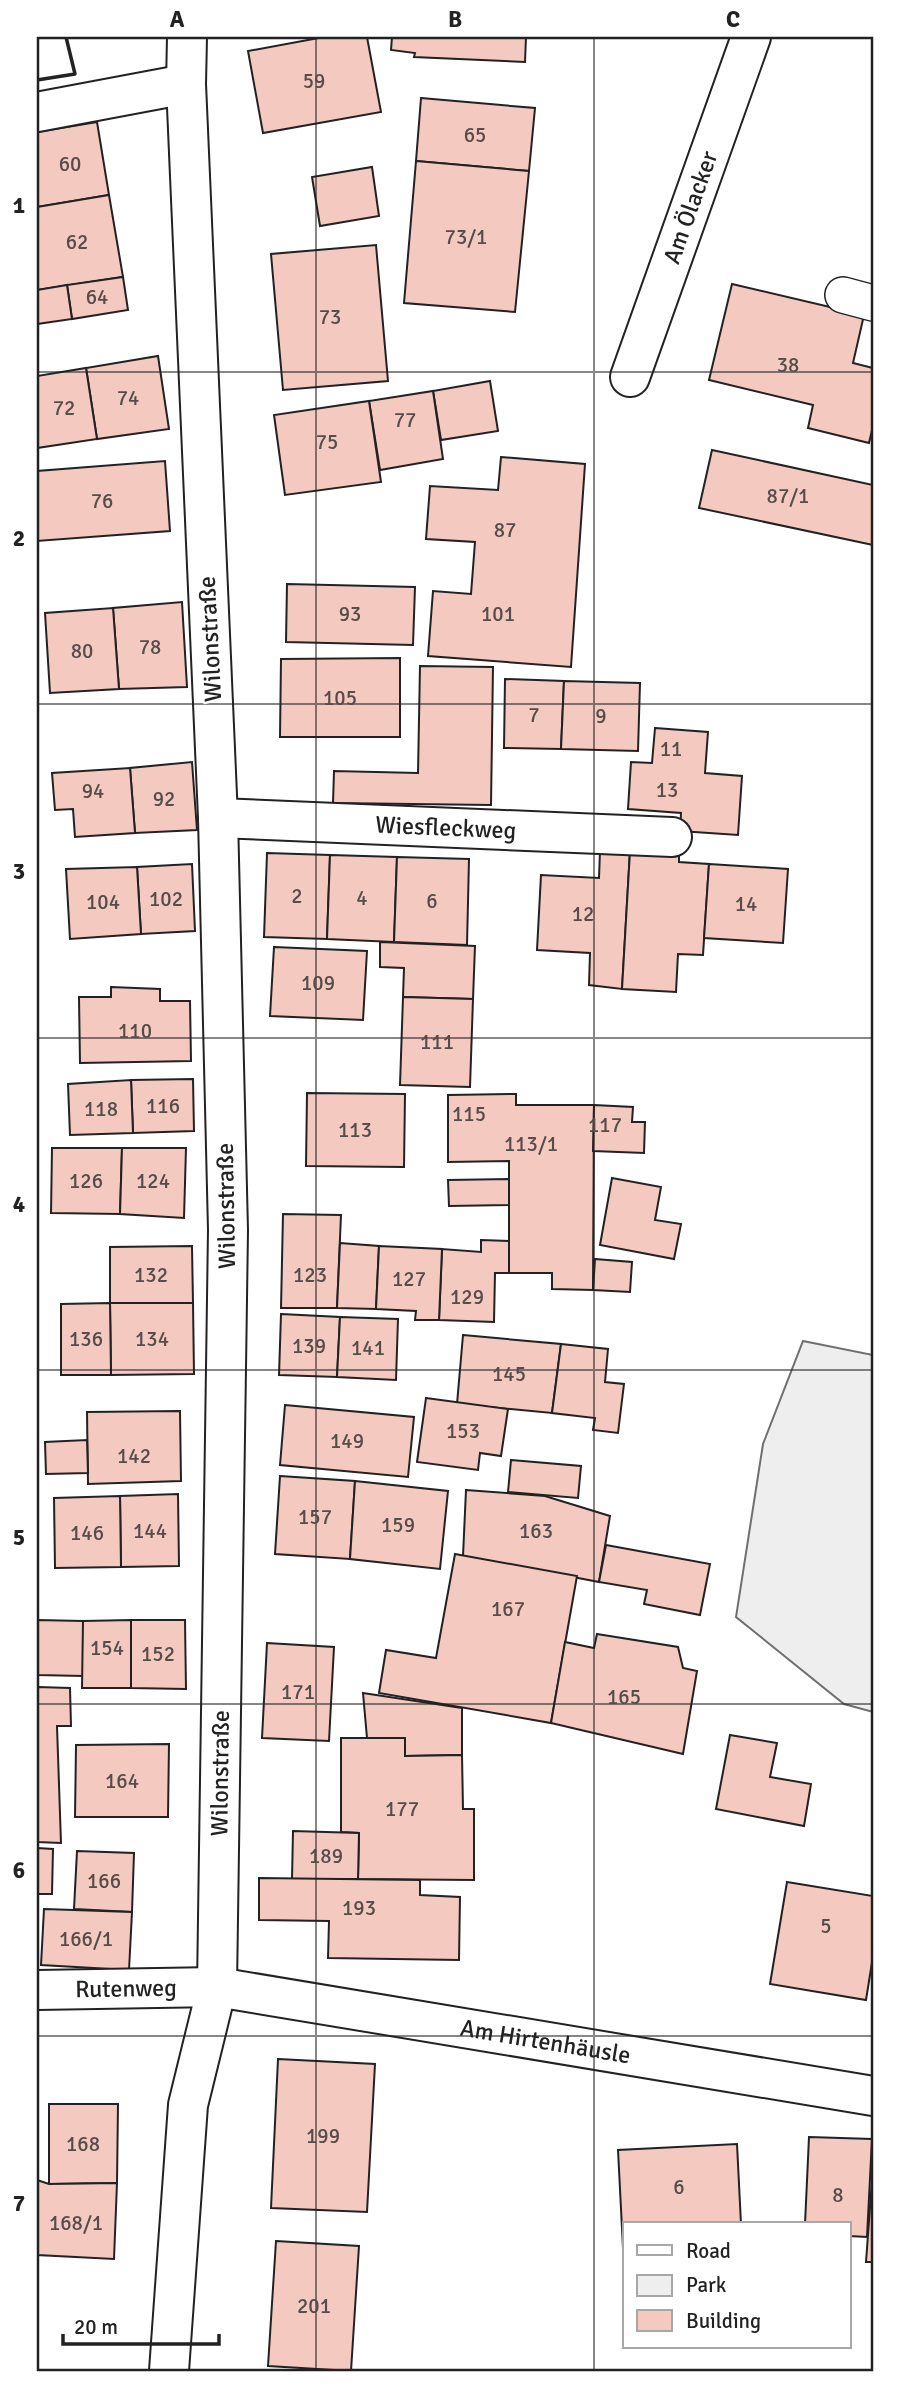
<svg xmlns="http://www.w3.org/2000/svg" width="910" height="2408" font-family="Signika,sans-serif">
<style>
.green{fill:#eee;stroke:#6f6f6f;stroke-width:2}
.building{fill:#f3c9c0;stroke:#222;stroke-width:2}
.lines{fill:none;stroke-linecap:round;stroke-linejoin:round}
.pedestrian-casing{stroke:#222;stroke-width:38}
.minor-casing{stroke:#222;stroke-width:42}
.pedestrian{stroke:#fff;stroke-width:35}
.minor{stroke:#fff;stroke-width:38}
.wall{stroke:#222;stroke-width:3.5}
.grid{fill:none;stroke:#222;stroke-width:2;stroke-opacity:0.55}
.labels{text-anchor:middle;stroke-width:5;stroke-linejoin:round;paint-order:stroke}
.number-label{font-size:21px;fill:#564c4a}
.street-label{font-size:24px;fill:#222;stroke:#fff}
.neatline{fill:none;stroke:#222;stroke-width:2.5}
.grid-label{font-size:23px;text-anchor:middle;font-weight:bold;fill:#222}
</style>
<rect width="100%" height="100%" fill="#fff"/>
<!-- green -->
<path class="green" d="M 803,1341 L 873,1355 L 873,1712 L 844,1704 L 736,1617 L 763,1444 Z"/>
<!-- building -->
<g class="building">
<path d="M 324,37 L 367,37 L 381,112 L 263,133 L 248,51 Z"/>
<path d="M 392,37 L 526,37 L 525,62 L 414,57 L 415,53 L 391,50 Z"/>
<path d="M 421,98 L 535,108 L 529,171 L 416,161 Z"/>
<path d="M 97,122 L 109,195 L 37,207 L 37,132 Z"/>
<path d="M 416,161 L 529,171 L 515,312 L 404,303 Z"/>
<path d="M 372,167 L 379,216 L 320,226 L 312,177 Z"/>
<path d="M 109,195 L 123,277 L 37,290 L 37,207 Z"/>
<path d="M 376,245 L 388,381 L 283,390 L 271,254 Z"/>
<path d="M 123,277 L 128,310 L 72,319 L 67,285 Z"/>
<path d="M 732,284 L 864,315 L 853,363 L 873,368 L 873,426 L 869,443 L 808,428 L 813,405 L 709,380 Z"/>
<path d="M 67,285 L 72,319 L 37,324 L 37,290 Z"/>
<path d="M 158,356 L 169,429 L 97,439 L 86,368 Z"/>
<path d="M 86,368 L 97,439 L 37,448 L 37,376 Z"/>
<path d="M 490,381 L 498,431 L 441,440 L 433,391 Z"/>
<path d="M 433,391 L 443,459 L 380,470 L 369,401 Z"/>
<path d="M 369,401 L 381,482 L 285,495 L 274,415 Z"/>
<path d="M 712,450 L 873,485 L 873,545 L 699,508 Z"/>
<path d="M 501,457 L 585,464 L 571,667 L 428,656 L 433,591 L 471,594 L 475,542 L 426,539 L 430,486 L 498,490 Z"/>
<path d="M 165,461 L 170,531 L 37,541 L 37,471 Z"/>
<path d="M 287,584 L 415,587 L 413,645 L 286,642 Z"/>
<path d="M 182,602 L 187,687 L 119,689 L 113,608 Z"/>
<path d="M 113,608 L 119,689 L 50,693 L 45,613 Z"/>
<path d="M 400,658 L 400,737 L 280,737 L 281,659 Z"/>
<path d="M 420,666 L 493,667 L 491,805 L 333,803 L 334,771 L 418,773 Z"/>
<path d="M 505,679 L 564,681 L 561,749 L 504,748 Z"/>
<path d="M 564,681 L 640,683 L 638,751 L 561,749 Z"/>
<path d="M 655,728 L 708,732 L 705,773 L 742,776 L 738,835 L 680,831 L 681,813 L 628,809 L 631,762 L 652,763 Z"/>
<path d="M 192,762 L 197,830 L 135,833 L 130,768 Z"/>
<path d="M 130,768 L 135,833 L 75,837 L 73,809 L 55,810 L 52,773 Z"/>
<path d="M 600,851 L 630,851 L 622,989 L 589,985 L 590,953 L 537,950 L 541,875 L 599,878 Z"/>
<path d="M 630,851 L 679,854 L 679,862 L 709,864 L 703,955 L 678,954 L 676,992 L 622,989 Z"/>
<path d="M 267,853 L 330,855 L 327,939 L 264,937 Z"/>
<path d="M 330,855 L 397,857 L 394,942 L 327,939 Z"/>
<path d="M 397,857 L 469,859 L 467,945 L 394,942 Z"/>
<path d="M 192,864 L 195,931 L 141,934 L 137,867 Z"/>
<path d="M 709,864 L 788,869 L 783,943 L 704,938 Z"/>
<path d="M 137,867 L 141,934 L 70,939 L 66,869 Z"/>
<path d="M 380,942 L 475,946 L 473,999 L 403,997 L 404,968 L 380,967 Z"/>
<path d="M 274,947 L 367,951 L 363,1020 L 270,1016 Z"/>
<path d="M 111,987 L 160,989 L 160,1001 L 190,1001 L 191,1061 L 80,1063 L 79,997 L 111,997 Z"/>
<path d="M 403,997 L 473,999 L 470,1087 L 400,1085 Z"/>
<path d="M 193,1079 L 194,1131 L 133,1133 L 131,1080 Z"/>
<path d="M 131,1080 L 133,1133 L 70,1135 L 68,1084 Z"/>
<path d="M 307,1093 L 405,1094 L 404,1167 L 306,1166 Z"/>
<path d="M 516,1094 L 516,1105 L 594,1105 L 593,1290 L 552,1289 L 552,1273 L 509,1273 L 509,1161 L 448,1162 L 448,1095 Z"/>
<path d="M 594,1105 L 633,1107 L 632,1122 L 645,1122 L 644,1153 L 593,1151 Z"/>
<path d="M 52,1148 L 122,1148 L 120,1214 L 51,1213 Z"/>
<path d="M 122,1148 L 186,1148 L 184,1218 L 120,1214 Z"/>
<path d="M 612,1178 L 661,1187 L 655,1220 L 681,1224 L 674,1259 L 600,1245 Z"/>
<path d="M 509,1179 L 509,1205 L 449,1206 L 448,1180 Z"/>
<path d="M 283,1214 L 341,1215 L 337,1308 L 281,1308 Z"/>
<path d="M 481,1240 L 509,1241 L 509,1273 L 495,1273 L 494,1322 L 439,1320 L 442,1249 L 481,1252 Z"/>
<path d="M 340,1243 L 379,1246 L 376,1309 L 337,1308 Z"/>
<path d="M 192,1246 L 193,1303 L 110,1303 L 110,1247 Z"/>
<path d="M 379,1246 L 442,1249 L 439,1320 L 415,1320 L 416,1311 L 376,1309 Z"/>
<path d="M 595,1259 L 632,1262 L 630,1292 L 593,1290 Z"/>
<path d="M 110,1303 L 193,1303 L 194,1374 L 111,1375 Z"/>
<path d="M 110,1303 L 111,1375 L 61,1375 L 61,1304 Z"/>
<path d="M 281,1314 L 340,1317 L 337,1377 L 279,1375 Z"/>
<path d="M 340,1317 L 398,1319 L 396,1380 L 337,1377 Z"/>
<path d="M 463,1335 L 561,1344 L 552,1413 L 457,1404 Z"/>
<path d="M 561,1344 L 608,1349 L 605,1382 L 624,1384 L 618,1433 L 593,1430 L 595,1418 L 552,1413 Z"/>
<path d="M 426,1398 L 508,1409 L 501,1456 L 480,1453 L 478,1470 L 417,1462 Z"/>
<path d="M 285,1405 L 414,1417 L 408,1477 L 280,1465 Z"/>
<path d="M 180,1411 L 181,1481 L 88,1484 L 87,1412 Z"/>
<path d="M 87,1440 L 88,1473 L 46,1474 L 45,1442 Z"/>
<path d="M 511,1460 L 581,1466 L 578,1498 L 508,1492 Z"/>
<path d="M 280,1476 L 355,1481 L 350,1559 L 275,1554 Z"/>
<path d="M 355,1481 L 448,1491 L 440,1569 L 350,1559 Z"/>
<path d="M 466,1490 L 545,1496 L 610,1516 L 599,1582 L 463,1556 Z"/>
<path d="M 178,1494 L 179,1566 L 121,1567 L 120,1496 Z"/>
<path d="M 120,1496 L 121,1567 L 55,1568 L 54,1498 Z"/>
<path d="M 606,1545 L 710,1564 L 700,1615 L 644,1604 L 647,1590 L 599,1582 Z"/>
<path d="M 455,1554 L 577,1576 L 551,1723 L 379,1693 L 386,1650 L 436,1658 Z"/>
<path d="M 37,1620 L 83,1621 L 83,1676 L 37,1675 Z"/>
<path d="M 131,1620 L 185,1620 L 186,1689 L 131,1688 Z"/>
<path d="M 131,1620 L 131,1688 L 82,1688 L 83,1621 Z"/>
<path d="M 597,1634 L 678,1647 L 683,1668 L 697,1671 L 683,1754 L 551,1723 L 565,1642 L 594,1648 Z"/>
<path d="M 267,1643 L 334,1647 L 329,1741 L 262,1738 Z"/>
<path d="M 37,1687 L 70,1688 L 71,1726 L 57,1726 L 61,1843 L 37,1842 Z"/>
<path d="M 363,1693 L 462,1708 L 462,1755 L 405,1756 L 405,1738 L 367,1738 Z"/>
<path d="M 730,1735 L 777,1743 L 770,1777 L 811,1784 L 804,1826 L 716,1809 Z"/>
<path d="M 341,1738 L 405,1738 L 405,1756 L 462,1755 L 463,1809 L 474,1809 L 474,1880 L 358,1879 L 359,1833 L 341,1832 Z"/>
<path d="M 169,1744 L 168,1817 L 75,1817 L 76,1745 Z"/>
<path d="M 293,1831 L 359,1833 L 358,1879 L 292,1879 Z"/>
<path d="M 37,1848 L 53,1849 L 52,1894 L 37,1894 Z"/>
<path d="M 77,1851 L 134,1853 L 132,1912 L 74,1909 Z"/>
<path d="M 259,1878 L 420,1880 L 420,1895 L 460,1897 L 459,1960 L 328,1958 L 329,1921 L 259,1920 Z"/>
<path d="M 787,1882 L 873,1896 L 873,1956 L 866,2000 L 770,1984 Z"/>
<path d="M 44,1909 L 132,1912 L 129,1970 L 41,1965 Z"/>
<path d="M 278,2059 L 375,2064 L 367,2212 L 271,2208 Z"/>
<path d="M 49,2104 L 118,2104 L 117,2183 L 49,2184 Z"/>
<path d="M 809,2137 L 872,2139 L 867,2237 L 849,2236 L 849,2224 L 805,2224 Z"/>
<path d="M 737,2144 L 741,2224 L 625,2224 L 624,2268 L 618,2150 Z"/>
<path d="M 873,2166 L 873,2262 L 866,2262 Z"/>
<path d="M 37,2180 L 49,2184 L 117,2183 L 114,2259 L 37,2255 Z"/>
<path d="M 276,2241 L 359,2246 L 351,2371 L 268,2366 Z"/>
</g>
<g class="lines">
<defs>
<path id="pedestrian" d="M 843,295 L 873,303"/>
<g id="minor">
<path d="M 37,112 L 186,84"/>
<path id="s1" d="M 630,377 L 751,37"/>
<path id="s2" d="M 218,818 L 672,837"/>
<path id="s3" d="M 37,1990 L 217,1987 L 873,2096"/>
<path id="s4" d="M 169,2371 L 188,2105 L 217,1987 L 228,1230 L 218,818 L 186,84 L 187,37"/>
</g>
</defs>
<!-- pedestrian casing -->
<use href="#pedestrian" class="pedestrian-casing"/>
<!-- minor casing -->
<use href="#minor" class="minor-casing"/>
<!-- pedestrian -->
<use href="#pedestrian" class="pedestrian"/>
<!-- minor -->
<use href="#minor" class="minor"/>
<!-- wall -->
<path class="wall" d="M 37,80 L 75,74 L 66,37"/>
</g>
<!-- grid -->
<path class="grid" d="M 316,37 L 316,2371M 594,37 L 594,2371M 37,372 L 873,372M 37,704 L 873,704M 37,1038 L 873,1038M 37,1370 L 873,1370M 37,1704 L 873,1704M 37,2036 L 873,2036"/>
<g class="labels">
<!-- number labels -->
<g class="number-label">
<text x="314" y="88">59</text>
<text x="475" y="142">65</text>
<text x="70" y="171">60</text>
<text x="466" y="244">73/1</text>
<text x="77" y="249">62</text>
<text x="97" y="304">64</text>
<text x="330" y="324">73</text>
<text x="788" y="372">38</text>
<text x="128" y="405">74</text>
<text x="64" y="415">72</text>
<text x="405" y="427">77</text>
<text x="327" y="449">75</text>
<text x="788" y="503">87/1</text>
<text x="102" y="508">76</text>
<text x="505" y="537">87</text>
<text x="350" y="621">93</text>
<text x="498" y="621">101</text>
<text x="150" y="654">78</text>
<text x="82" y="658">80</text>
<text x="340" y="705">105</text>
<text x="534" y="722">7</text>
<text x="601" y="723">9</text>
<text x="671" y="756">11</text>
<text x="667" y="797">13</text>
<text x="93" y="798">94</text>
<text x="164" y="806">92</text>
<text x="297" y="903">2</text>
<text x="362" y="905">4</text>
<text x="166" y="906">102</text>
<text x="432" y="908">6</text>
<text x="103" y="909">104</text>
<text x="746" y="911">14</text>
<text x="583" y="921">12</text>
<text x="318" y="990">109</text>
<text x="135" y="1038">110</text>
<text x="437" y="1049">111</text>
<text x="163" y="1113">116</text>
<text x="101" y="1116">118</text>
<text x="469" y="1121">115</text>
<text x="605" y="1132">117</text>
<text x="355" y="1137">113</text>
<text x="531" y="1151">113/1</text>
<text x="86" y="1188">126</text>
<text x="153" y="1188">124</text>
<text x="151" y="1282">132</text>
<text x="310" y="1282">123</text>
<text x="409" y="1286">127</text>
<text x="467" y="1304">129</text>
<text x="86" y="1346">136</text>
<text x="152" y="1346">134</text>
<text x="309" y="1353">139</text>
<text x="368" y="1355">141</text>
<text x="509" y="1381">145</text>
<text x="463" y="1438">153</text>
<text x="347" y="1448">149</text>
<text x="134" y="1463">142</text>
<text x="315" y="1524">157</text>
<text x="398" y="1532">159</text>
<text x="150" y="1538">144</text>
<text x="536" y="1538">163</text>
<text x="87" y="1540">146</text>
<text x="508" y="1616">167</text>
<text x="107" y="1655">154</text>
<text x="158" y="1661">152</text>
<text x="298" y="1699">171</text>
<text x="624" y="1704">165</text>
<text x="122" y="1788">164</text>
<text x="402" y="1816">177</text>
<text x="326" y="1863">189</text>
<text x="104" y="1888">166</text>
<text x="359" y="1915">193</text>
<text x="826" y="1933">5</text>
<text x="86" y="1946">166/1</text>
<text x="323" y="2143">199</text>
<text x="83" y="2151">168</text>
<text x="679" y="2194">6</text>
<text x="838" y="2202">8</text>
<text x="76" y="2230">168/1</text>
<text x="314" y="2313">201</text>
</g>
<!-- street labels -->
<g class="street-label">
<text dy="8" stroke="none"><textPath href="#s1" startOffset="180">Am Ölacker</textPath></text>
<text transform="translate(210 639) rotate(-93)" y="8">Wilonstraße</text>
<text dy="8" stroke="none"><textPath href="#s2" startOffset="228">Wiesfleckweg</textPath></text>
<text transform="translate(226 1206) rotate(-91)" y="8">Wilonstraße</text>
<text dy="8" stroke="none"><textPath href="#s4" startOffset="602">Wilonstraße</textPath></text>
<text dy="8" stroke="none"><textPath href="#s3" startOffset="89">Rutenweg</textPath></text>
<text dy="8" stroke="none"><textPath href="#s3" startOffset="513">Am Hirtenhäusle</textPath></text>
</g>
</g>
<!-- border -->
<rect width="910" height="2408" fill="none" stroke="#ffffff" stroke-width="77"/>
<!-- legend -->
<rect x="623" y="2222" width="228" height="126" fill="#ffffff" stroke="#a7a7a7" stroke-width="2"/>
<rect x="637" y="2245" width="35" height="10" fill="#ffffff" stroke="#a7a7a7" stroke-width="2"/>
<text x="686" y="2258" font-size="21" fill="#222222">Road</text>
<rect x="637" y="2275" width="35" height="21" fill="#eeeeee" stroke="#a7a7a7" stroke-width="2"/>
<text x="686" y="2292" font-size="21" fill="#222222">Park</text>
<rect x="637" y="2310" width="35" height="21" fill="#f3c9c0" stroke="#a7a7a7" stroke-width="2"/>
<text x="686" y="2328" font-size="21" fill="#222222">Building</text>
<!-- scale -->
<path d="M63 2334v10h156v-10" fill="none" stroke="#222222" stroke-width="3.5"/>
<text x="74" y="2334" font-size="21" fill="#222222" stroke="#ffffff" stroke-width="5" paint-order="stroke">20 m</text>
<rect x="38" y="38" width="834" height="2332" class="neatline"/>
<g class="grid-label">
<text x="177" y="27">A</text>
<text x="455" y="27">B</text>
<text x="733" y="27">C</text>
<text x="19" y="213">1</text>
<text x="19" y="546">2</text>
<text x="19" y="879">3</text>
<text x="19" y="1212">4</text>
<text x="19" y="1545">5</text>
<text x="19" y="1878">6</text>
<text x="19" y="2211">7</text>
</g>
</svg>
